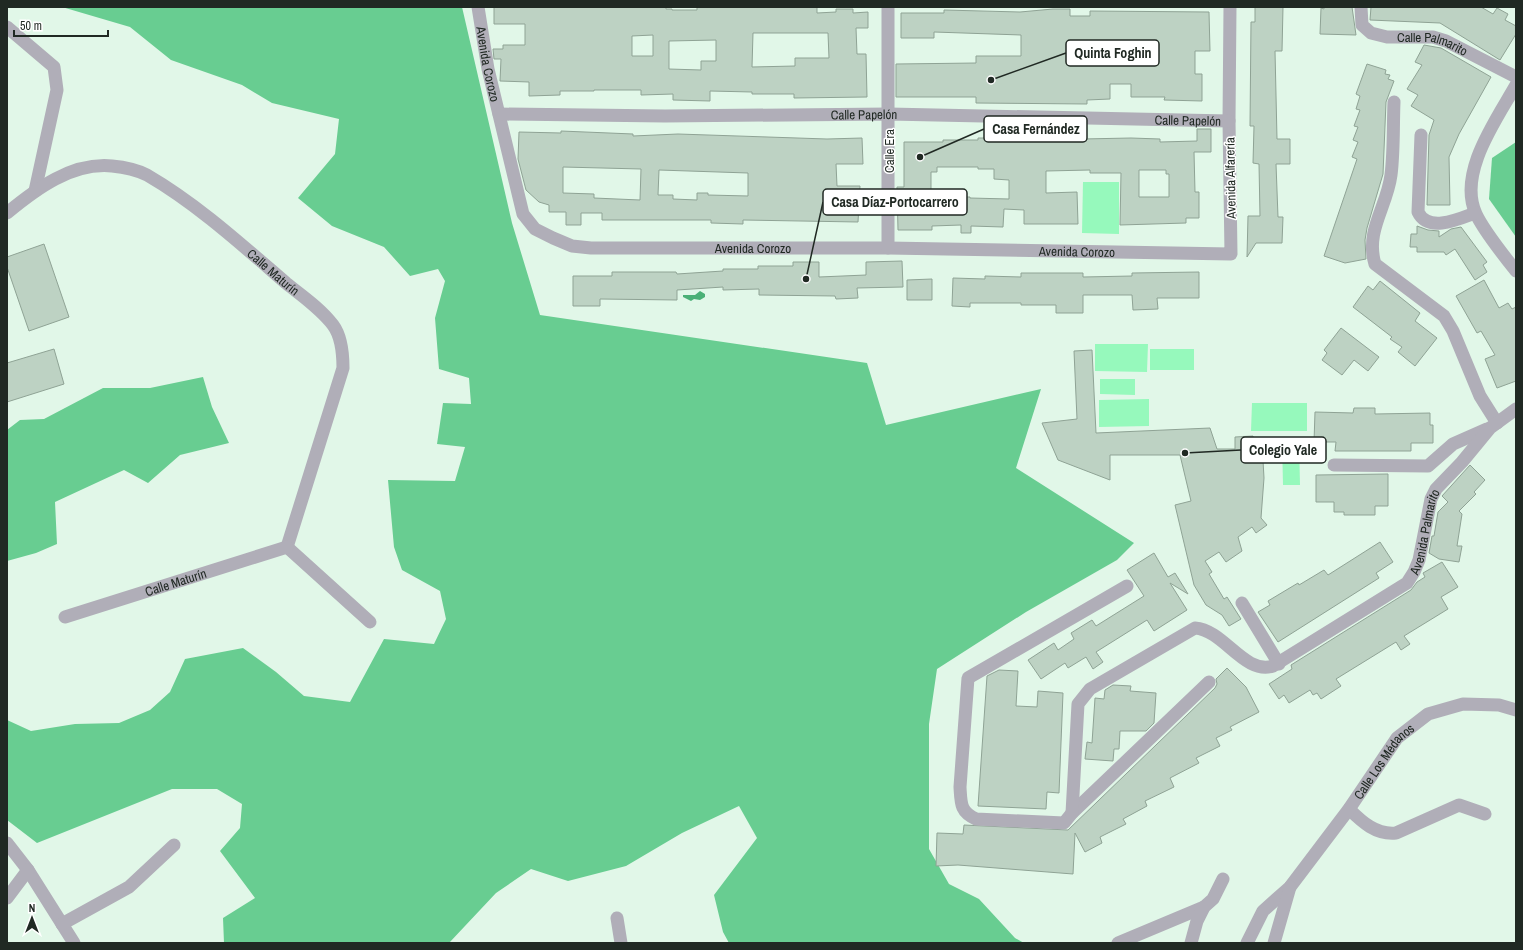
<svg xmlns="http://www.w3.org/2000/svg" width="1523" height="950" font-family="'Archivo Narrow',sans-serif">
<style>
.green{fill:#96f9bc}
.forest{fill:#68cd91}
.water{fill:#4ab076}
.building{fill:#bdd2c3;stroke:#8fa395;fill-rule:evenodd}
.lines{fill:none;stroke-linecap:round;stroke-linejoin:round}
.minor{stroke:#b0aeb8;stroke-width:13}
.labels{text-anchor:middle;stroke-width:3;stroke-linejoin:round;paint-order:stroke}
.street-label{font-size:13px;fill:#202923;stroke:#fff}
.leader{fill:none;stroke:#202923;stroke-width:1.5}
.callout-dot{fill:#202923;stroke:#fff;stroke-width:1.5}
.callout{fill:#fff;stroke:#202923;stroke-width:1.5}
.callout-label{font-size:14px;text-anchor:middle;font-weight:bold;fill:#202923}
</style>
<rect width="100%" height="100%" fill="#e1f7e8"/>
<!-- green -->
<g class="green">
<path d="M 1083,182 L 1119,182 L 1119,234 L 1082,233 Z"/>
<path d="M 1095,344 L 1148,344 L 1147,372 L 1095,371 Z"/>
<rect x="1150" y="349" width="44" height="21"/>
<path d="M 1100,379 L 1135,379 L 1135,395 L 1100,394 Z"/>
<path d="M 1149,399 L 1149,426 L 1099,427 L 1099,400 Z"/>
<path d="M 1252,403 L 1307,403 L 1307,431 L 1251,431 Z"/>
<path d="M 1299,440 L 1300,485 L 1283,485 L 1282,441 Z"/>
</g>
<!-- forest -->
<g class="forest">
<path d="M 62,7 L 462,7 L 512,223 L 540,315 L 867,363 L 886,425 L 1041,389 L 1016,468 L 1134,543 L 1117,560 L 1026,612 L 937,669 L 929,724 L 929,849 L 949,884 L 979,899 L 1015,938 L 1024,943 L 729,943 L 723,932 L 714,895 L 757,838 L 739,806 L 682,833 L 626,866 L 568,881 L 531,869 L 496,893 L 449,943 L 224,943 L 223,918 L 255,898 L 220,851 L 240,828 L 242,804 L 217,789 L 172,789 L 37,843 L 7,820 L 7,720 L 31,731 L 75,724 L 119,723 L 150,710 L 170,692 L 185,659 L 243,648 L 276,672 L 304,696 L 350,702 L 384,639 L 434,644 L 446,619 L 440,591 L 402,570 L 394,547 L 388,480 L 455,481 L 465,447 L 437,444 L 443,403 L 471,404 L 469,378 L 439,369 L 435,318 L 445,281 L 438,269 L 410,276 L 384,247 L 332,226 L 298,198 L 335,154 L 339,119 L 272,103 L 242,85 L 171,60 L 130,27 Z"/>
<path d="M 1516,142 L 1516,237 L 1489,199 L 1492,158 Z"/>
<path d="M 203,377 L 212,407 L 229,443 L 180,455 L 148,483 L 124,470 L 55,502 L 57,544 L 36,553 L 7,561 L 7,430 L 20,420 L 44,419 L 103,388 L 150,388 Z"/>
</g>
<!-- water -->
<path class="water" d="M 700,291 L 705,294 L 705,297 L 700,300 L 694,299 L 691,301 L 683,297 L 683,295 L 695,295 Z"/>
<!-- building -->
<g class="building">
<path d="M 494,7 L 666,7 L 666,9 L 672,9 L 672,10 L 697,10 L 697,7 L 817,7 L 817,13 L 836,12 L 836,9 L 853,9 L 853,13 L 868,12 L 868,28 L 856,28 L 857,54 L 866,54 L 867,97 L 794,98 L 794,94 L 752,94 L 752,92 L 710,91 L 710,101 L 673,100 L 673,94 L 641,95 L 641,90 L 594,90 L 594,91 L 560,91 L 560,95 L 529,96 L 529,82 L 500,81 L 501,59 L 494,59 L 493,49 L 503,49 L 503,45 L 525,45 L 525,24 L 494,24 ZM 753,33 L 828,33 L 829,58 L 795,58 L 795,66 L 752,67 ZM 653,35 L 653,56 L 632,56 L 632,36 ZM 716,40 L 716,61 L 701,61 L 701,70 L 669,69 L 669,41 Z"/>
<path d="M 1255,7 L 1283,7 L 1282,51 L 1275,51 L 1277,139 L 1290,139 L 1290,164 L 1276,164 L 1278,217 L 1283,217 L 1282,243 L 1256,243 L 1247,257 L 1248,216 L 1260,216 L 1259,164 L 1253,163 L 1254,126 L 1250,126 L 1251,22 L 1255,22 Z"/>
<path d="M 1324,7 L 1352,7 L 1356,35 L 1320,34 L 1321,8 L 1324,9 Z"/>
<path d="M 1371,7 L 1481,7 L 1493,14 L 1497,8 L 1508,14 L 1505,20 L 1516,26 L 1516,34 L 1500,60 L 1440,23 L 1370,20 Z"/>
<path d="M 1053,9 L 1070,9 L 1070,16 L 1090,16 L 1090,11 L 1209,12 L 1210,51 L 1195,51 L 1195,74 L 1202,74 L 1202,101 L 1164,100 L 1165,97 L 1131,97 L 1131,84 L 1110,84 L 1110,99 L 1087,100 L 1087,104 L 976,103 L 976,97 L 896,97 L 896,64 L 976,63 L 976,56 L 1021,56 L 1021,35 L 934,32 L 934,38 L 901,38 L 901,13 L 944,13 L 944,10 L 1020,12 Z"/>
<path d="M 1424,45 L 1441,48 L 1491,77 L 1459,134 L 1449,157 L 1450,205 L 1427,205 L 1429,135 L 1434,120 L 1411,106 L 1418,95 L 1407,89 L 1422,65 L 1415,62 Z"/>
<path d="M 1367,64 L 1386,70 L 1385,74 L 1390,75 L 1388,79 L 1394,81 L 1386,102 L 1383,174 L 1367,228 L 1365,240 L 1366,259 L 1345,263 L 1324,256 L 1357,159 L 1352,157 L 1358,142 L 1353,140 L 1358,127 L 1354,126 L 1360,110 L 1356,109 L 1360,96 L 1356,94 Z"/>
<path d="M 1197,129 L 1211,129 L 1211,152 L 1194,152 L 1195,192 L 1199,192 L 1199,218 L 1186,218 L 1186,223 L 1120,225 L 1121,173 L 1090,173 L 1090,170 L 1046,171 L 1046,193 L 1077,192 L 1078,224 L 1024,224 L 1024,210 L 1004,209 L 1003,227 L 971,226 L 971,233 L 961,233 L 961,225 L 932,226 L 932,230 L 898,230 L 897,187 L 904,187 L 904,142 L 943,142 L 943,140 L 978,140 L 978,138 L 1017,138 L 1017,133 L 1033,133 L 1033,140 L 1131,138 L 1160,139 L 1160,142 L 1197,141 ZM 937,167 L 978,167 L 978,169 L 994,169 L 994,179 L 1009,180 L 1009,199 L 970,198 L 970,197 L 931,197 L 931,172 L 937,172 ZM 1139,170 L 1166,170 L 1166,174 L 1169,174 L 1169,197 L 1139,197 Z"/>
<path d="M 561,131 L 633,134 L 633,136 L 678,134 L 827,139 L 862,138 L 863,164 L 836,164 L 837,186 L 860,186 L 858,222 L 743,220 L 743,224 L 711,223 L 711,220 L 602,220 L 602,213 L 581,213 L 581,225 L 566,225 L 566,212 L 549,212 L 549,205 L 539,202 L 526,190 L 518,159 L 519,132 L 561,133 ZM 563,167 L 641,169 L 640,200 L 594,198 L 594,194 L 563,193 ZM 659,170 L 748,173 L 748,196 L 708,195 L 708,193 L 697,193 L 697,200 L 673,199 L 673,195 L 658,195 Z"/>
<path d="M 1417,226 L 1428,230 L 1439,231 L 1439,237 L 1451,229 L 1461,227 L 1487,262 L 1483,265 L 1487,272 L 1475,280 L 1455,249 L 1446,255 L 1444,252 L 1417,252 L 1417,247 L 1410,247 L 1411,234 L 1417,234 Z"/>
<path d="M 44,244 L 69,317 L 29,331 L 7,267 L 7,257 Z"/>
<path d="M 902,261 L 903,287 L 857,288 L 858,298 L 836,299 L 835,296 L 759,295 L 759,289 L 723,290 L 723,287 L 677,290 L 677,300 L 600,299 L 600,306 L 573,306 L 573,276 L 612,276 L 612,272 L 676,272 L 677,274 L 723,271 L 723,269 L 758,269 L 758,266 L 793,266 L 793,262 L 819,262 L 819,277 L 866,275 L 866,262 Z"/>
<path d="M 1199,272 L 1199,298 L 1157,298 L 1158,309 L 1133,310 L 1132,295 L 1083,295 L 1083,313 L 1056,313 L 1056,305 L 1021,305 L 1021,303 L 970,303 L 970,307 L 952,306 L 953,278 L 985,279 L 985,276 L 1021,277 L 1021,273 L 1083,273 L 1083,277 L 1132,276 L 1132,273 Z"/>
<path d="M 932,279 L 932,300 L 907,300 L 907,280 Z"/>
<path d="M 1484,280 L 1499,308 L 1508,303 L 1512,309 L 1516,307 L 1516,381 L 1497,388 L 1485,359 L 1495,355 L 1481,331 L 1477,333 L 1456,296 Z"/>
<path d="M 1380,281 L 1420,313 L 1415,321 L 1437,338 L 1415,366 L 1398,352 L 1402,347 L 1390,339 L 1392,337 L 1353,307 L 1368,286 L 1373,290 Z"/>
<path d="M 1341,328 L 1379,357 L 1368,371 L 1354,360 L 1342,375 L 1322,360 L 1327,353 L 1324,350 Z"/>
<path d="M 54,349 L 64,384 L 7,402 L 7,363 Z"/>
<path d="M 1092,350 L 1096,433 L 1210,428 L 1217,449 L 1235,449 L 1235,437 L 1253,436 L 1254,444 L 1262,443 L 1264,478 L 1261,518 L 1267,525 L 1256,533 L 1252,527 L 1238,537 L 1242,551 L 1226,562 L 1219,552 L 1205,561 L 1212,572 L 1209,574 L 1224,599 L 1227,597 L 1241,619 L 1229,626 L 1222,615 L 1206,605 L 1194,585 L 1175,505 L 1191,501 L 1180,455 L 1110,455 L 1110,480 L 1058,460 L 1042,423 L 1077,419 L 1074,351 Z"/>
<path d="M 1354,408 L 1375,408 L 1375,414 L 1430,413 L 1430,425 L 1433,425 L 1433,443 L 1411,443 L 1411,451 L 1335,451 L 1336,442 L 1314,442 L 1315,412 L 1353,413 Z"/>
<path d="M 1470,465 L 1485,480 L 1474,492 L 1476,494 L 1459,511 L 1462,514 L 1457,546 L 1462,546 L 1459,562 L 1439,559 L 1429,553 L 1432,536 L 1434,536 L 1438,512 L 1448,502 L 1442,496 Z"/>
<path d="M 1388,474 L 1388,506 L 1375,506 L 1375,515 L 1344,515 L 1344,512 L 1334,512 L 1334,502 L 1316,502 L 1316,475 Z"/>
<path d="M 1380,542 L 1393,562 L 1376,573 L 1379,578 L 1278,642 L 1258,612 L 1270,605 L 1268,601 L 1298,583 L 1299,585 L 1324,570 L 1328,575 Z"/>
<path d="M 1154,553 L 1168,577 L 1175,573 L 1188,594 L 1170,583 L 1187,610 L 1154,631 L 1147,620 L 1096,652 L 1103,662 L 1093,669 L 1086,657 L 1068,668 L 1065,663 L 1041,679 L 1028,660 L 1054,643 L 1058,650 L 1074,639 L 1071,633 L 1092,620 L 1096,626 L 1144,596 L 1127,570 Z"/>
<path d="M 1442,562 L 1458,587 L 1441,597 L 1448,609 L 1404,636 L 1410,644 L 1401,650 L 1396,642 L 1336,679 L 1341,686 L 1321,699 L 1317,693 L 1313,695 L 1310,690 L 1289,703 L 1284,695 L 1279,699 L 1269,684 L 1292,669 L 1291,665 L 1411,590 L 1417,582 L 1425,577 L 1423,573 Z"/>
<path d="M 1227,668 L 1246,687 L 1259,712 L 1230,727 L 1232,730 L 1216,738 L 1220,746 L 1196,758 L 1199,763 L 1170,778 L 1174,787 L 1145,801 L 1147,806 L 1123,819 L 1126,824 L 1100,837 L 1102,843 L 1085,852 L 1075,833 L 1073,874 L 958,865 L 936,866 L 937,833 L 963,834 L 964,825 L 1068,830 L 1215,688 L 1217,684 L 1216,679 Z"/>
<path d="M 999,670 L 1018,671 L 1016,706 L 1037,707 L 1038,691 L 1063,693 L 1059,793 L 1047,792 L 1046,809 L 978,806 L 987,676 Z"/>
<path d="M 1113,685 L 1131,686 L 1130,691 L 1156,693 L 1154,723 L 1146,731 L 1120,731 L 1119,749 L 1114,749 L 1113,761 L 1085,759 L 1087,742 L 1092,743 L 1095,698 L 1104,699 L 1105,690 Z"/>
</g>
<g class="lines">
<!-- minor -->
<g class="minor">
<path id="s1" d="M 478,7 L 488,69 L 523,214 L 535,229 L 553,238 L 572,246 L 591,248 L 888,248 L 1231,254 L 1229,121 L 1230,7"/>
<path d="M 888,7 L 888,248"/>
<path id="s2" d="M 1361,7 L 1362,25 L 1371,33 L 1387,37 L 1433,37 L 1446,41 L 1516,77"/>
<path d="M 7,27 L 54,67 L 57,90 L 35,191"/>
<path d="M 1516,85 C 1497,119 1457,173 1476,214 C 1484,231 1504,256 1516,271"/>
<path d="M 1394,102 C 1393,126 1394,151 1391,175 C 1387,207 1365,231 1375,264 L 1444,316 L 1453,331 L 1480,396 L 1497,423"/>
<path id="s3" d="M 499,114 L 665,116 L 889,114 L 1229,121"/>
<path d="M 1421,135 L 1418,212 C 1428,233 1459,219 1475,213"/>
<path id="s4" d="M 7,213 C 36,189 72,162 112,166 C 123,167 137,170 147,175 C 197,204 242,245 286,283 C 302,296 320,308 333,325 C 342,337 343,354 343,368 L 287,547"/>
<path d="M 1334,465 L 1428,466 L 1453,444 L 1487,429"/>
<path d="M 287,547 L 370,622"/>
<path d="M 1127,586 L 968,678 L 960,787 C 961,803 960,812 976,819 L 1064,823 L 1072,813 L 1209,682"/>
<path d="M 1242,603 L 1279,664"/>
<path id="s5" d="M 65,617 L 287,547"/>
<path d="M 1349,809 C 1362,822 1376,835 1396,833 L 1459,805 L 1485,814"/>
<path id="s6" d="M 1072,813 L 1078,704 L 1090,689 L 1195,628 C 1224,630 1244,675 1273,666 L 1407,583 L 1414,572 L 1419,560 L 1431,499 L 1436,489 L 1462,462 L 1490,428 L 1516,409"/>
<path d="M 7,843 L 28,870 L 74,943"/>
<path d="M 7,898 L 28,870"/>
<path d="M 617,918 L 621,943"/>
<path d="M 62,924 L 129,887 L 174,845"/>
<path d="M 1118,943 L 1204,907"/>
<path d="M 1191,943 L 1197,921 L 1204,907 L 1213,899 L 1223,879"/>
<path id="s7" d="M 1247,943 L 1263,911 L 1290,887 L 1349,809 L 1397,738 L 1428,714 L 1463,704 L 1499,705 L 1516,710"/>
<path d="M 1274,943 L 1290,887"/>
</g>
</g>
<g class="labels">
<!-- street labels -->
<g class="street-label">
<text dy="5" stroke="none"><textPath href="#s2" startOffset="93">Calle Palmarito</textPath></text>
<text dy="5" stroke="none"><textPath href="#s1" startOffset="58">Avenida Corozo</textPath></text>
<text dy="5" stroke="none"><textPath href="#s3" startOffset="365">Calle Papelón</textPath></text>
<text dy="5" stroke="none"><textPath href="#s3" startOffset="689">Calle Papelón</textPath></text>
<text transform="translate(889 151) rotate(-90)" y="5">Calle Era</text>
<text transform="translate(1230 178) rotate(-91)" y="5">Avenida Alfarería</text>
<text dy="5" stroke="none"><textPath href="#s1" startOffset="453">Avenida Corozo</textPath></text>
<text dy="5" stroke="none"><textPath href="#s1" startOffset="777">Avenida Corozo</textPath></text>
<text dy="5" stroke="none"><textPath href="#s4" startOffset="314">Calle Maturín</textPath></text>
<text dy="5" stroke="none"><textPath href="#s6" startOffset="552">Avenida Palmarito</textPath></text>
<text dy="5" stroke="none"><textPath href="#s5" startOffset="116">Calle Maturín</textPath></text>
<text dy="5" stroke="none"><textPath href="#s7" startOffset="229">Calle Los Médanos</textPath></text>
</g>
</g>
<!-- callouts -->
<path class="leader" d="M991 80L1066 53M920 157L984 129M806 279L823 202M1185 453L1241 450"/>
<g class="callout-dot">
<circle cx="991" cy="80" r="4"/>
<circle cx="920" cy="157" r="4"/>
<circle cx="806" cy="279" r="4"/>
<circle cx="1185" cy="453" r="4"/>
</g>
<g class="callout">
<rect x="1066" y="40" width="93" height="26" rx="4"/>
<rect x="984" y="116" width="103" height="26" rx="4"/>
<rect x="823" y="189" width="144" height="26" rx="4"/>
<rect x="1241" y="437" width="85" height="26" rx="4"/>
</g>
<g class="callout-label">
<text x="1113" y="58">Quinta Foghin</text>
<text x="1036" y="134">Casa Fernández</text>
<text x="895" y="207">Casa Díaz-Portocarrero</text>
<text x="1283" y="455">Colegio Yale</text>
</g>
<!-- border -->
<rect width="1523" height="950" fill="none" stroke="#202923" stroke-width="16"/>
<!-- north arrow -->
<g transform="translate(32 918)" stroke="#ffffff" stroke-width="3" paint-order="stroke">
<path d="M0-3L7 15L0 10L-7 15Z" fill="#202923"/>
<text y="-6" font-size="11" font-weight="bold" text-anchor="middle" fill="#202923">N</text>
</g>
<!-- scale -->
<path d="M14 30v6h94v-6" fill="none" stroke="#202923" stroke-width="2"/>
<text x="20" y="30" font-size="12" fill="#202923" stroke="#ffffff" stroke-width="3" paint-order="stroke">50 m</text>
</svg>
